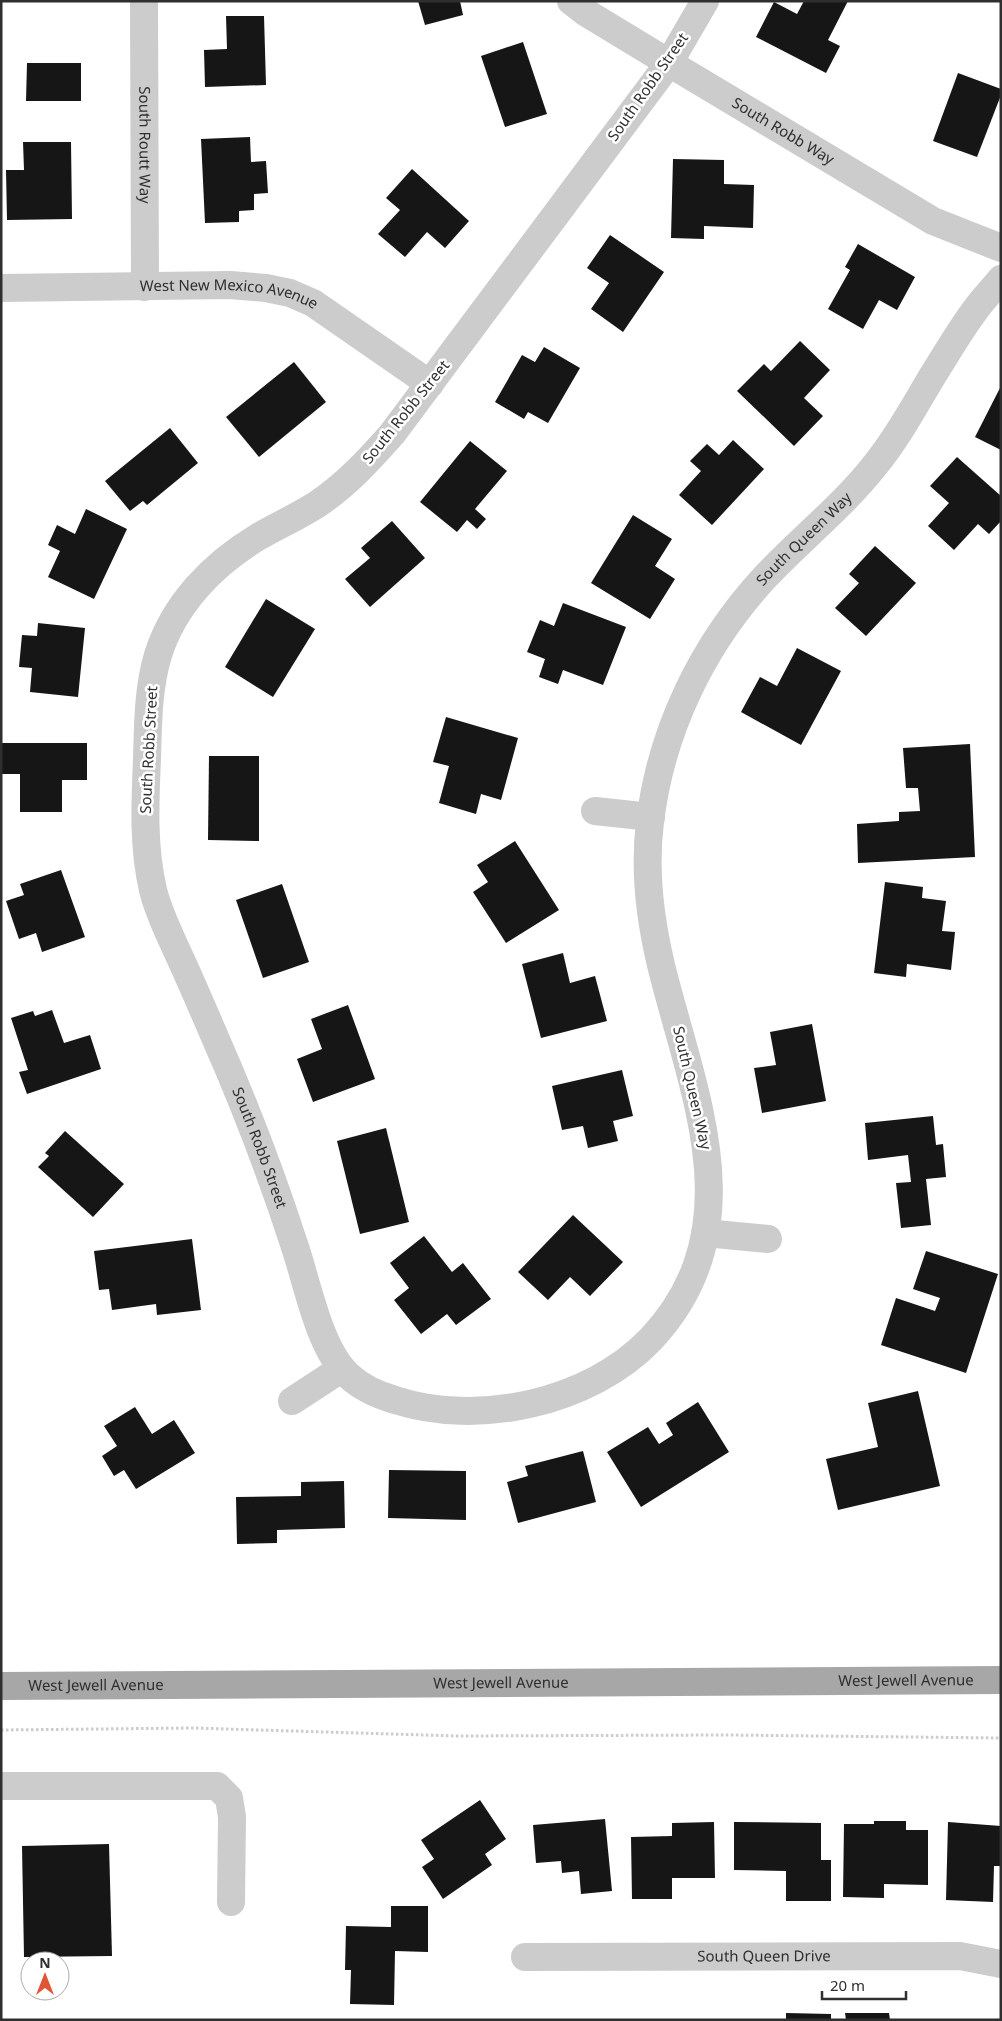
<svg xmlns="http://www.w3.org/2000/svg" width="1002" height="2021" font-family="'Noto Sans',sans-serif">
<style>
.building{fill:#161616}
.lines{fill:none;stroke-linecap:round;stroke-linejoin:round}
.path{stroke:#ccc;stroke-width:3;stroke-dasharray:2.5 2.5;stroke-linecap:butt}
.minor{stroke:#ccc;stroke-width:28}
.major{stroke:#a7a7a7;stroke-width:28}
.labels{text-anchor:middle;stroke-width:5;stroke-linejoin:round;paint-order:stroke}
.street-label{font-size:15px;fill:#2f2f2f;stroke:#fff}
</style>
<rect width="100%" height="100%" fill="#fff"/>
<!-- building -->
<g class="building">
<path d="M 418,1 L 460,1 L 463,15 L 425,25 Z"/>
<path d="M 804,1 L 848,1 L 828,40 L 840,46 L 826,73 L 756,37 L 774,2 L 797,14 Z"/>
<path d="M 226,16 L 264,16 L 266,85 L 205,87 L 204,50 L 227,49 Z"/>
<path d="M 523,42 L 547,114 L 505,127 L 481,56 Z"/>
<path d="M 27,63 L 81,63 L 81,101 L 26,101 Z"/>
<path d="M 958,73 L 1001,89 L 1001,95 L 977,157 L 933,141 Z"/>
<path d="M 250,137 L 251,162 L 266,161 L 268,193 L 254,194 L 254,210 L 239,211 L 239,222 L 205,223 L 201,139 Z"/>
<path d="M 23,142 L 71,142 L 72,219 L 7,220 L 6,170 L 24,170 Z"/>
<path d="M 673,159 L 724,160 L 724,184 L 754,185 L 753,228 L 704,226 L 704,239 L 671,238 Z"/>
<path d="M 412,169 L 469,221 L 445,248 L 427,232 L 405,257 L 378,234 L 400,210 L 386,198 Z"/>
<path d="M 610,235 L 664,272 L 623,332 L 591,309 L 609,283 L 587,268 Z"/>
<path d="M 858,244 L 915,277 L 897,310 L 879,300 L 863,329 L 828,309 L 850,270 L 845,267 Z"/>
<path d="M 800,341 L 830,370 L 804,398 L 823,416 L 794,446 L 737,391 L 764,364 L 771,371 Z"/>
<path d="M 544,347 L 580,368 L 548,423 L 528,412 L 524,419 L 495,402 L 522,355 L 535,362 Z"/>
<path d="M 294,362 L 326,402 L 259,457 L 226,417 Z"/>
<path d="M 1001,386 L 1001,450 L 975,437 Z"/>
<path d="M 170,428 L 198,463 L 147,505 L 143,501 L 130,511 L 105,481 Z"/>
<path d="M 733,440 L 764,469 L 712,525 L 679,495 L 701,471 L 690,461 L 707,444 L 719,455 Z"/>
<path d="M 470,441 L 507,471 L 475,509 L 486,519 L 477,529 L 467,520 L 457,532 L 420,502 Z"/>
<path d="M 957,457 L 1001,496 L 1001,521 L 989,534 L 978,524 L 954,550 L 928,526 L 949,503 L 930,486 Z"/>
<path d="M 86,509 L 127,529 L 94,599 L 48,577 L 60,551 L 48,545 L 57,525 L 75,534 Z"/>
<path d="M 633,515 L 672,539 L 655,566 L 675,579 L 650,619 L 591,583 Z"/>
<path d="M 392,521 L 425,558 L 370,607 L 345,579 L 370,558 L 361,548 Z"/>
<path d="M 875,546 L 916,583 L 866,636 L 835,608 L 859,583 L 849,574 Z"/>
<path d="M 266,599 L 315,629 L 273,697 L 225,667 Z"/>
<path d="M 563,603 L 626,627 L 603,685 L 563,670 L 558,684 L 539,677 L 545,659 L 527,652 L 540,620 L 554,626 Z"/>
<path d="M 38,623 L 85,628 L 78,697 L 30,692 L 32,668 L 19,667 L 22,635 L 37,636 Z"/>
<path d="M 797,648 L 841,671 L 801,745 L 741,712 L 760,677 L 777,686 Z"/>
<path d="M 446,717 L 518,738 L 501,800 L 481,794 L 476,814 L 439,803 L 449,766 L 433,762 Z"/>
<path d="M 1,743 L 87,743 L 87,780 L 62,780 L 62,812 L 20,812 L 20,774 L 1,774 Z"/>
<path d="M 970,744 L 975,857 L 858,863 L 857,824 L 899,821 L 899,812 L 920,811 L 918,788 L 906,788 L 903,748 Z"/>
<path d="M 209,756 L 259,756 L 259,841 L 208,840 Z"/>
<path d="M 515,841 L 559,910 L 506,943 L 473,892 L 488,882 L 477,865 Z"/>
<path d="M 61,870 L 85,937 L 42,952 L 36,933 L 19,939 L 6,901 L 24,895 L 20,884 Z"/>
<path d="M 885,882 L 923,887 L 922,898 L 946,901 L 942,931 L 955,932 L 951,970 L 907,964 L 906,977 L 874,973 Z"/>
<path d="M 282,884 L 309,962 L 263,978 L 236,900 Z"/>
<path d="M 563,953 L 570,983 L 595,976 L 607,1021 L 541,1038 L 522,964 Z"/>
<path d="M 348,1005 L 375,1079 L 313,1102 L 297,1059 L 322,1049 L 311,1019 Z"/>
<path d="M 52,1010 L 64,1043 L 90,1035 L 101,1069 L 27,1094 L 19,1072 L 28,1070 L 11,1018 L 33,1011 L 35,1016 Z"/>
<path d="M 812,1024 L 826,1101 L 762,1113 L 754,1068 L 776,1065 L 770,1032 Z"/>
<path d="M 622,1070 L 633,1116 L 613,1121 L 618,1141 L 588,1148 L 583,1126 L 562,1130 L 552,1086 Z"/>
<path d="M 933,1116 L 936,1145 L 943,1144 L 946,1177 L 926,1179 L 931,1225 L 901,1228 L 896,1183 L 911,1182 L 908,1155 L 868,1160 L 865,1123 Z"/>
<path d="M 386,1128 L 409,1222 L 360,1234 L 337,1141 Z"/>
<path d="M 65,1131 L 124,1184 L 93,1217 L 38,1167 L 49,1156 L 45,1153 Z"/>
<path d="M 573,1215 L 623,1262 L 590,1296 L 570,1277 L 548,1300 L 518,1272 Z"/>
<path d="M 424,1236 L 452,1272 L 463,1263 L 491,1299 L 456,1325 L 447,1314 L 421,1334 L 394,1300 L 409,1288 L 390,1263 Z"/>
<path d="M 192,1239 L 201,1310 L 157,1315 L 156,1304 L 112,1310 L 109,1289 L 99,1290 L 94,1251 Z"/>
<path d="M 926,1251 L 998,1274 L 966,1373 L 881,1345 L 896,1298 L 935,1311 L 940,1298 L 913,1289 Z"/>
<path d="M 918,1391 L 940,1486 L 838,1510 L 826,1459 L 878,1447 L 868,1403 Z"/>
<path d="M 698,1402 L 729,1452 L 641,1507 L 607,1452 L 648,1427 L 659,1444 L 673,1435 L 666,1423 Z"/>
<path d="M 135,1407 L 152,1434 L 174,1420 L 195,1453 L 136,1489 L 124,1470 L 114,1476 L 102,1456 L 117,1446 L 104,1426 Z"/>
<path d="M 583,1451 L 596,1502 L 518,1523 L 507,1482 L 528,1476 L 525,1466 Z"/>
<path d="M 389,1470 L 466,1471 L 466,1520 L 388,1518 Z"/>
<path d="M 344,1481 L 345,1528 L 277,1530 L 277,1543 L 237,1544 L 236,1497 L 301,1496 L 301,1482 Z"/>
<path d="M 480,1800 L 506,1839 L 485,1854 L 492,1865 L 443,1899 L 422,1867 L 434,1859 L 421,1840 Z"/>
<path d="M 605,1819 L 612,1891 L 581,1894 L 579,1871 L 562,1873 L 561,1861 L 536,1863 L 533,1825 Z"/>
<path d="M 874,1821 L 906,1821 L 906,1830 L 928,1830 L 928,1885 L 884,1884 L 884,1898 L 843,1897 L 844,1824 L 874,1824 Z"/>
<path d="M 714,1822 L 715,1878 L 672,1878 L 672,1899 L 632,1899 L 631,1837 L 672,1836 L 672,1823 Z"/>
<path d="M 734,1822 L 821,1823 L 821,1860 L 831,1860 L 831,1901 L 786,1901 L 786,1871 L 734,1870 Z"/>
<path d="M 948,1822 L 1001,1826 L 1001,1866 L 994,1866 L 993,1902 L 946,1900 Z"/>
<path d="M 109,1844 L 112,1956 L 24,1957 L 22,1846 Z"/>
<path d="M 391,1906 L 428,1906 L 428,1952 L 395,1951 L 394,2005 L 350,2004 L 351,1970 L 345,1970 L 346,1926 L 391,1927 Z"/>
<path d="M 786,2013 L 831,2014 L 831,2020 L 786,2020 Z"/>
<path d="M 845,2013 L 889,2013 L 890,2020 L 846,2020 Z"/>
</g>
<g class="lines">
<!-- path -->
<path class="path" d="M 1,1730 L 193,1728 L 457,1736 L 727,1735 L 1001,1738"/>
<!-- minor -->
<g class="minor">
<path id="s1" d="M 144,1 L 145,287"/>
<path id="s2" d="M 571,1 L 585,12 L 669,63 L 933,221 L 1001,248"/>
<path id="s3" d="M 705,1 L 669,63 L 392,434 C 369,460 345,486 316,505 C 297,517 277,526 258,537 C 213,564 174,604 158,655 C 148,688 148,724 147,759 C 145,803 143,847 153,890 C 158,911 168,931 177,951 C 190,979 202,1007 214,1035 C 244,1103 271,1173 294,1244 C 307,1281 319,1350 349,1376 C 362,1388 378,1395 395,1400 C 478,1427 590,1403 651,1339 C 756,1227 692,1092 661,965 C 650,919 644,869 650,822 C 661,730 703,644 766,576 C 802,538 844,505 876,464 C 898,437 915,405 933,375 C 947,353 960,330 976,309 C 983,299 993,289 1001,279"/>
<path id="s4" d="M 1,288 L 230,285 L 266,288 L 290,293 L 313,303 L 430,384"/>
<path d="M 595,811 L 651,817"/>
<path d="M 705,1233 L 768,1239"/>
<path d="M 292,1401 L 341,1369"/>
<path d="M 1,1786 L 217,1786 L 229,1798 L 232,1817 L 231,1902"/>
<path id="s5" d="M 525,1957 L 960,1956 L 1001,1964"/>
</g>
<!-- major -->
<path class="major" id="s6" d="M 1,1686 L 1001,1680"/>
</g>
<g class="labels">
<!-- street labels -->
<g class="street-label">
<text transform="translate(648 87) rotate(-55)" y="5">South Robb Street</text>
<text dy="5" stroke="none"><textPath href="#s2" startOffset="249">South Robb Way</textPath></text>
<text dy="5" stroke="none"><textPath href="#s1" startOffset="144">South Routt Way</textPath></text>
<text dy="5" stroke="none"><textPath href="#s4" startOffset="229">West New Mexico Avenue</textPath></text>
<text transform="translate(406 412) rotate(-51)" y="5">South Robb Street</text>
<text dy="5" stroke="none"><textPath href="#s3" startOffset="2822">South Queen Way</textPath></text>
<text transform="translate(149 750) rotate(-87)" y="5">South Robb Street</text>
<text transform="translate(692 1088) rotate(77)" y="5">South Queen Way</text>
<text dy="5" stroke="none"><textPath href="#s3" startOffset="1379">South Robb Street</textPath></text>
<text dy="5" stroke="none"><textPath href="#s6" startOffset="905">West Jewell Avenue</textPath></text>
<text dy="5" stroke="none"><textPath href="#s6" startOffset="500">West Jewell Avenue</textPath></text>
<text dy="5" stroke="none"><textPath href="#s6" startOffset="95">West Jewell Avenue</textPath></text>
<text dy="5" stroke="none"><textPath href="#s5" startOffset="239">South Queen Drive</textPath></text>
</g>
</g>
<!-- border -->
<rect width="1002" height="2021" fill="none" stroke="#2f2f2f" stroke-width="5"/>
<!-- north arrow -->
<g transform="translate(45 1976)"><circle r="24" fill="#ffffff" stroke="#acacac"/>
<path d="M0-4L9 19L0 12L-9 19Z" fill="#e15537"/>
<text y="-8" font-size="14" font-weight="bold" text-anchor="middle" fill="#2f2f2f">N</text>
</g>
<!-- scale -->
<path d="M822 1991v8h84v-8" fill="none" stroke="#2f2f2f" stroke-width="2.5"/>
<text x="830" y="1991" font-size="15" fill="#2f2f2f" stroke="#ffffff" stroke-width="4" paint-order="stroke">20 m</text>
</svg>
